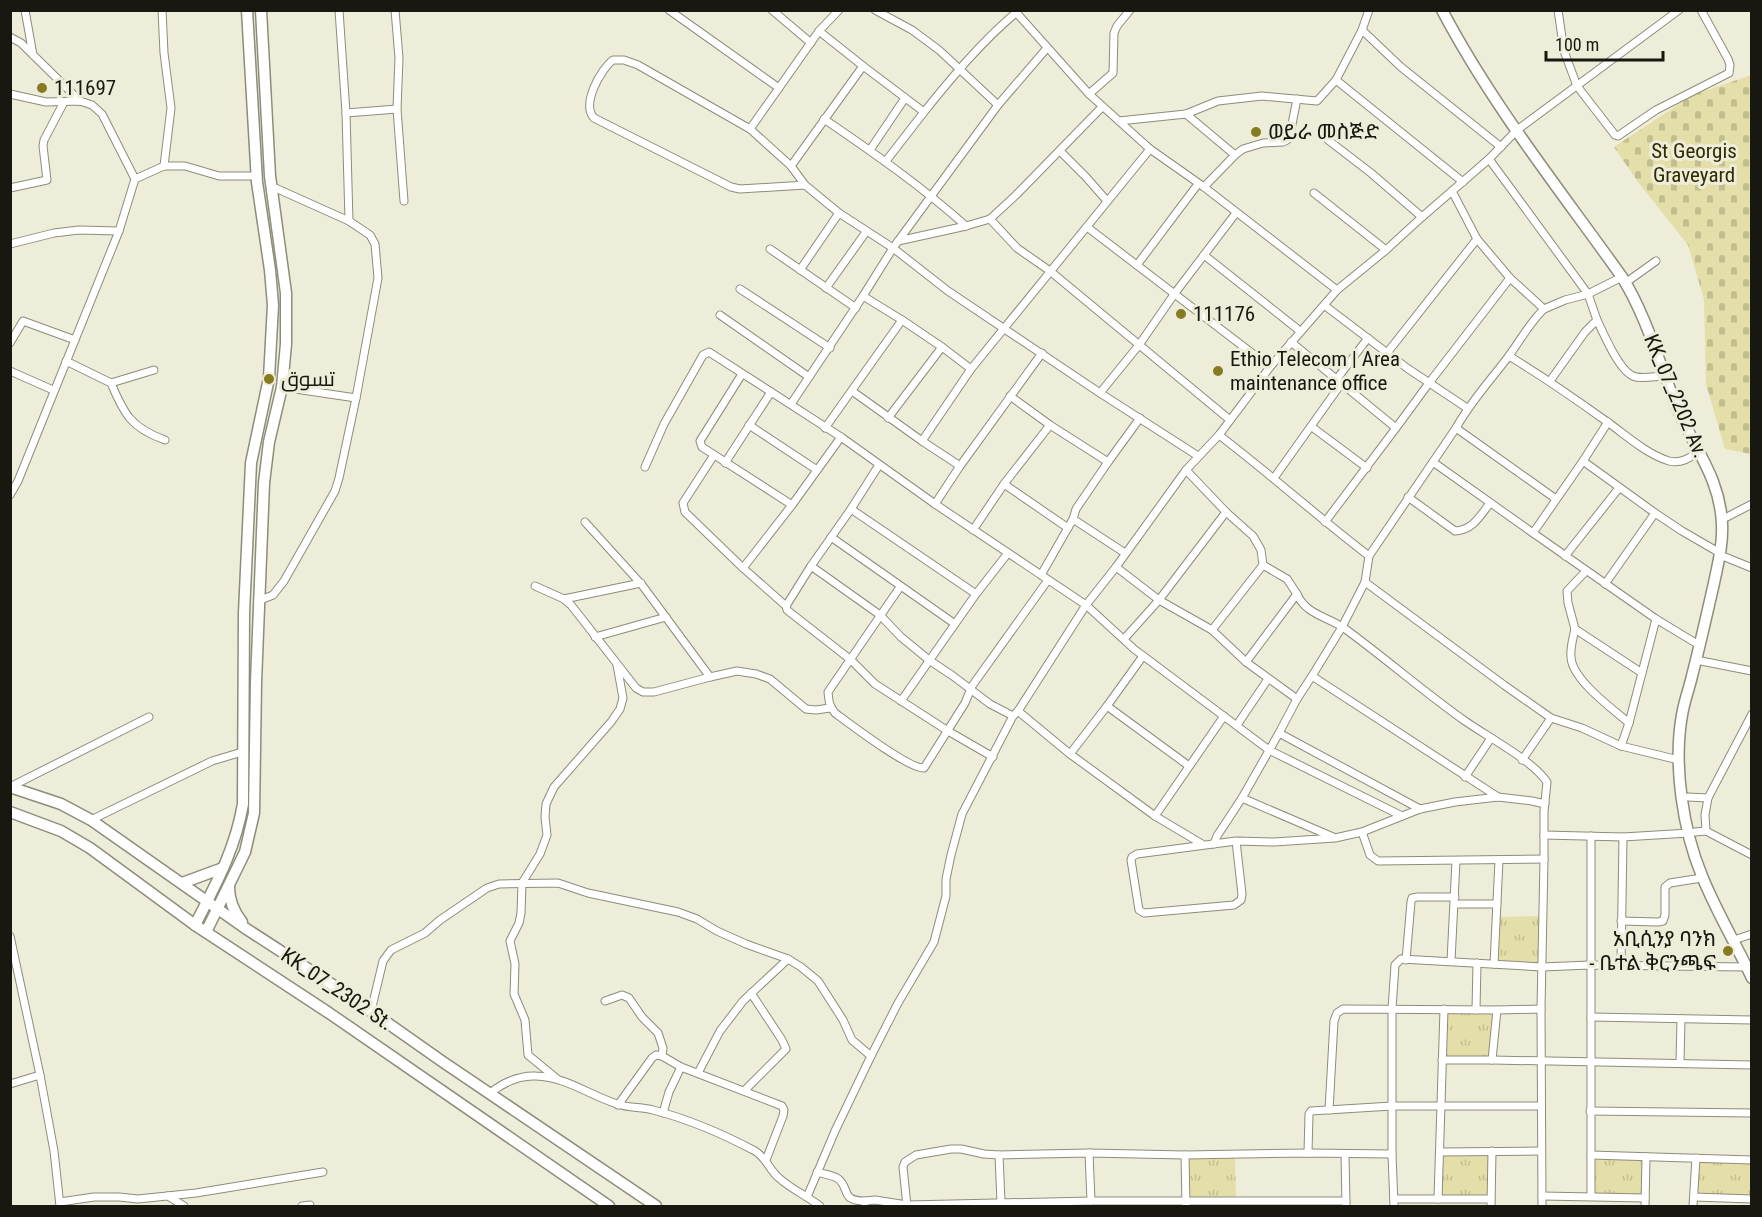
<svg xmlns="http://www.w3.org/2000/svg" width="1762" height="1217" font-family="'Roboto Condensed',Cairo,'Noto Sans Ethiopic',sans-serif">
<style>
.grass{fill:url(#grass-tufts)}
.cemetery{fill:url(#cemetery-stones)}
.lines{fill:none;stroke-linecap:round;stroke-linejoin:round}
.minor-casing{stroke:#8e8c7a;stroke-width:9}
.primary-casing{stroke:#8e8c7a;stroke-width:13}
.minor{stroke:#fff;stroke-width:7}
.primary{stroke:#fff;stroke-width:10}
.poi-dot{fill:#867b21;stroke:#eeedd9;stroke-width:2}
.labels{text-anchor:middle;stroke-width:6;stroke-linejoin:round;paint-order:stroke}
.poi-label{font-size:21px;fill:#181710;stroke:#eeedd9;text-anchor:start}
.park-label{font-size:21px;fill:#312b00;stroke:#eeedd9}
.street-label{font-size:21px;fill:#181710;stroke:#eeedd9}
</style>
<defs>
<pattern id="grass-tufts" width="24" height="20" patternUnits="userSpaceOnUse" patternTransform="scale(1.5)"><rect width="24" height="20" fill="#e4dea8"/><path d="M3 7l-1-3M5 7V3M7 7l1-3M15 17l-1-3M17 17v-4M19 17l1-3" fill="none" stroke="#c3be90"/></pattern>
<pattern id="cemetery-stones" width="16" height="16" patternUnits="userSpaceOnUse" patternTransform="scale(1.5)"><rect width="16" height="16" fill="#e4dea8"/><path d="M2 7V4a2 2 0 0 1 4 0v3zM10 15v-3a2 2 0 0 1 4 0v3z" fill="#c3be90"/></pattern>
</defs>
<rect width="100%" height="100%" fill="#eeedd9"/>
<!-- grass -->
<g class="grass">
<path d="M 1543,916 L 1542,967 L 1494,964 L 1496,917 Z"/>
<path d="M 1444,1009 L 1497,1010 L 1492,1060 L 1442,1060 Z"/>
<path d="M 1492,1151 L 1491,1199 L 1438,1199 L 1440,1152 Z"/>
<path d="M 1235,1154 L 1236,1201 L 1186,1201 L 1185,1155 Z"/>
<path d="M 1591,1155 L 1646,1157 L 1645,1198 L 1591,1196 Z"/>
<path d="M 1696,1158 L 1751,1160 L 1751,1199 L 1694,1197 Z"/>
</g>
<!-- cemetery -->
<path class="cemetery" d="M 1751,75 L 1751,454 L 1725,449 L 1706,384 L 1704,299 L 1688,245 L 1638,182 L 1614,147 L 1693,95 Z"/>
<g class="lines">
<defs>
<g id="minor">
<path d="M 25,10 L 33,55"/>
<path d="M 162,10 L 164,53 L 171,108 L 164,166"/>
<path d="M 339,10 L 346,113 L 349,221"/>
<path d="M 395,10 L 399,58 L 397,109 L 404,201"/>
<path d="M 669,10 L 779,88"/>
<path d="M 772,10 L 811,43"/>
<path d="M 875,10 L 912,30 L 939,50 L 998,105 L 893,248 L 863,296 L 902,320"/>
<path d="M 1014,10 L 1089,94 L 1150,149"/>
<path d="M 1558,10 L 1564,51 L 1577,86 L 1615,135 L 1618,136 L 1656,110 L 1729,73 L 1730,65 L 1728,59 L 1701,10"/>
<path d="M 1362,30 L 1401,67 L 1501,147"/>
<path d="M 819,31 L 863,66"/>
<path d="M 10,37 L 21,43 L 80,101"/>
<path d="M 1336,80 L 1463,182"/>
<path d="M 10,94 L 46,102 L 80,101 L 92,105 L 102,114 L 135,179 L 119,231 L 18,481 L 10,495"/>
<path d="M 1089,94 L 1113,73 L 1114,33 L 1117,26 L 1130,10"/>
<path d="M 998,105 L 1047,48"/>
<path d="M 924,112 C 953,76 982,41 1018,11"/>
<path d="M 346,113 L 397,109"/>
<path d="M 1186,114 L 1235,155"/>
<path d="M 824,119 C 874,153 921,186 966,226"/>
<path d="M 1119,121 L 1186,114 L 1218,101 L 1262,96 L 1317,101 L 1336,80 L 1362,30 L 1369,10"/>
<path d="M 750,129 L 819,31 L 839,10"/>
<path d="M 1328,140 L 1371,173 L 1422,217"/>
<path d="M 870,150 L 905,98"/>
<path d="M 1060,151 L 1086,177 L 1107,201"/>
<path d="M 1489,159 L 1588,294 L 1597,320 L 1585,332 L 1550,381"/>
<path d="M 791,166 L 863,66 L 924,112 L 886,161"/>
<path d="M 135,179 L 164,166 L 185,166 L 219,176 L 256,176"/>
<path d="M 805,185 L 740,189 L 731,187 L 594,118 C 581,104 601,69 613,60 L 624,60 L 638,65 L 750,129 L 791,166 L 805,185 L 839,213 L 893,248 L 948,291 L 1100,393 L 1139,345 L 1175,293 L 1236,213"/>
<path d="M 1204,187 L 1235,155 L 1243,149 L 1263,143 L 1283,142 L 1287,140 L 1290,134 L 1297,99"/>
<path d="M 10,188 L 47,180 L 43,146 L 44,140 L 64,102"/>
<path d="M 1452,191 L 1477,239"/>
<path d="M 1314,193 L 1386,250"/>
<path d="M 990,219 L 1017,248 L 1050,271 L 1230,420"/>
<path d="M 1087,227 L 1270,367"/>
<path d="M 898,241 L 966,226 L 990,219 L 1016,195 L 1102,107"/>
<path d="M 10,244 L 54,233 L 79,230 L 119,231"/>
<path d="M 770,249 L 856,308"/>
<path d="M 1204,255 L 1300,331"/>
<path d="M 1137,265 L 1198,184"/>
<path d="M 800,270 L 839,213"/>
<path d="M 1628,281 L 1656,261"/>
<path d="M 826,288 L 866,232"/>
<path d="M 740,289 L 830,348"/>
<path d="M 1324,305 L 1407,368 L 1467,408"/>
<path d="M 1544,309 L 1565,300 L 1588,294 L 1622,277"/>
<path d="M 720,315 L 809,377"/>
<path d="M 1597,320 C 1604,334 1620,374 1636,377 C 1645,379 1656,376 1665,376"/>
<path d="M 1291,342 L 1396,428 L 1429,383 L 1510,278 L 1544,309 C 1530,322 1520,341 1508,357 C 1490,381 1471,401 1456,428 L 1369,556 L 1365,582 L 1342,627 L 1312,676 L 1498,797"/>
<path d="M 10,343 L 23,321 L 75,340"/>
<path d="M 1387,353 L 1477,239 L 1510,278"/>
<path d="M 1509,356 C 1542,376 1574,398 1606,421 C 1626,435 1646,454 1669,461 C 1681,464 1690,458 1699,451"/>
<path d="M 66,361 L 111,383 C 124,414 131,428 165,440"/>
<path d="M 10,371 L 53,390"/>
<path d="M 742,374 L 700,441 L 702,447 L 792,505"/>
<path d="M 1336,380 L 1368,338"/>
<path d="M 111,383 L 154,370"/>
<path d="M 282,387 L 356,398"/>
<path d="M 852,391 L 922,441"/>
<path d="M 1100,393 L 1198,456"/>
<path d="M 1010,396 L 1050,425 L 1108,462 L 1140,418"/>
<path d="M 791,404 L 863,296"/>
<path d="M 888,418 L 942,347"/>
<path d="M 749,425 L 817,470"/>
<path d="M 1312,427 L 1367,468"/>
<path d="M 825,428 L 902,320 L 942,347 L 971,369"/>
<path d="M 1456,428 L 1556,499"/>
<path d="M 1219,435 C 1270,474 1318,517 1369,556"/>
<path d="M 714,455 L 683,503 L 685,512 L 743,568 L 786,606 L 787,610 L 851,660 L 875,684 L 948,731 L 993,757"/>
<path d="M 1583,461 L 1655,513 L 1605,584"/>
<path d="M 1433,462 L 1533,533 L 1583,461 L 1608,422"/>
<path d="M 725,463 L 771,392"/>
<path d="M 960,466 L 1042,353"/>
<path d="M 645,467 L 664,424 L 703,355 L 709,352 L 841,437 L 935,504"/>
<path d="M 1186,470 L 1226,512 L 1253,536 L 1261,550 L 1263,565 L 1212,630"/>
<path d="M 1274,478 L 1341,384"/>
<path d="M 1004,484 L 1068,528"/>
<path d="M 1408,497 L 1455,531 C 1473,530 1480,516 1490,503"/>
<path d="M 851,509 L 976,594"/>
<path d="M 1655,513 L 1682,531 L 1720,553"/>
<path d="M 1727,517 L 1752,504"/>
<path d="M 1073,519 L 1076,509 L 1108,462"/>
<path d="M 585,522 L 642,585 L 710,677"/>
<path d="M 1325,522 L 1396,428"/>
<path d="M 973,530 L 1004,484 L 1050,425"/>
<path d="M 1533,533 L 1656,619 L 1699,645"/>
<path d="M 831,537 L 955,624"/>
<path d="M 1565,556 L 1619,488"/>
<path d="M 1725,557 L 1752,568"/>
<path d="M 1263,565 L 1287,579 L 1297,594"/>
<path d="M 811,566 L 880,615 L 901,637 L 929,660 L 953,676 L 990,704 L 1013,716"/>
<path d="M 1116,567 L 1159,600 L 1212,630 L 1246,662 L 1297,699"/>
<path d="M 743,568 L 792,505 L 841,437"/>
<path d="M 1586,571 L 1567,591 L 1568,603 L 1575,629 L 1642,673"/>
<path d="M 1041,575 L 1073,519 L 1125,553"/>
<path d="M 1365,582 L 1504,685 L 1551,718 L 1582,728 L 1621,746 L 1679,760"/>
<path d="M 535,586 L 564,599 L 571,605 L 636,688 L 643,692 L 654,692 L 710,677 L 737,671 L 756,674 L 770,679 L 806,709 L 816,710 L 830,708"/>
<path d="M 900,587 L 828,692 C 829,701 829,706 835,713 C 850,724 909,769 924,768 L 965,703 L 972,686 L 1048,580"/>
<path d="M 564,599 L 641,583"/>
<path d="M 258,601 L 273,595 L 284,581 L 335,491 L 339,478 L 356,398 L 378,278 L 375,244 L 370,235 L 349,221 L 271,186"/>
<path d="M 786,606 L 811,566 L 851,509 L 879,465"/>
<path d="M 1575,629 C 1573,638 1570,648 1571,657 C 1572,680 1613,709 1629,723 L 1656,619"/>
<path d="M 595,637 L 666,617"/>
<path d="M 1124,639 L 1159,600 L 1226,512"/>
<path d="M 1143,656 L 1107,706 L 1189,766"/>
<path d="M 1701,661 L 1752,671"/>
<path d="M 1246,662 L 1297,594 C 1305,614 1328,617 1344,628 C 1385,658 1424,692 1465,721 C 1488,737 1532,760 1547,782 L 1544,811 L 1544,859 L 1541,1009 L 1542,1206"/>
<path d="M 901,701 L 976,594 L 1008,553"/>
<path d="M 1107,706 L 1070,754 L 1155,816 L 1202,844"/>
<path d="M 1018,711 L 1070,754"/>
<path d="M 1237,725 L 1268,679"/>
<path d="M 1279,733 L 1420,809"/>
<path d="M 1621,746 L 1629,723"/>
<path d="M 1522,760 L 1551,718"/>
<path d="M 1465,777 L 1491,738"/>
<path d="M 10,787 L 149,717"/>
<path d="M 1688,797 L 1708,798"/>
<path d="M 1242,798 L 1333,837"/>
<path d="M 1155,816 L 1224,716"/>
<path d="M 1402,816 L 1269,750 L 1134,649 L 1086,605 L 1116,567 L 1186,470 L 1219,435 L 1270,367 L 1337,290 L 1386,250 L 1422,217 L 1489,159 L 1517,130 L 1679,10"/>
<path d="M 91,820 L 212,761 L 242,752"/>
<path d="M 1706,831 L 1705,815 L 1708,798 L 1752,714"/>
<path d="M 1362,832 L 1370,855 L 1378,861 L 1544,859"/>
<path d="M 1695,832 L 1706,831 L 1752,855"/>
<path d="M 1544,835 L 1623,837 L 1689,833"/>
<path d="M 1591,836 L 1591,1196"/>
<path d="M 1236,841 L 1242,894 L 1241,900 L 1234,905 L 1144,913 L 1139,910 L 1131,860 L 1132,857 L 1137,854 L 1236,841 L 1274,842 L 1335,838 L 1362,832 L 1420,809 L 1455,802 L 1498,797 L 1532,801 L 1545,804"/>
<path d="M 1214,844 L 1217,836 L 1242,798 L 1279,733 L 1297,699 L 1312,676"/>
<path d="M 1455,904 L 1497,904"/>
<path d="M 1621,921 L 1658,922 L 1663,921 L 1665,915 L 1665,887 L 1670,883 L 1702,878"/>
<path d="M 10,936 L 40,1075 L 54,1151 L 60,1206"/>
<path d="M 1737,939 L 1752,934"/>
<path d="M 1406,960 L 1411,902 L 1412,898 L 1418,897 L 1455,897"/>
<path d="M 1451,961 L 1456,861"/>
<path d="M 1494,964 L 1499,860"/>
<path d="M 1621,965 L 1623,837"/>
<path d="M 605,1001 L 622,995 L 629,998 L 642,1017 L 658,1033 L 663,1048 L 662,1056"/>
<path d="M 1476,1010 L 1477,963"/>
<path d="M 371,1011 L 383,961 L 391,950 L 425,933 L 440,920 L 487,888 L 499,884 L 558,883 L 588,893 L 678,912 L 697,919 L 717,931 L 746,944 L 788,959 L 801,967 L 818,981 L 843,1020 L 852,1040 L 871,1056"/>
<path d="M 1591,1017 L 1752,1020"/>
<path d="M 1442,1060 L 1492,1060 L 1752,1065"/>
<path d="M 1492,1060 L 1497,1010"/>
<path d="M 1680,1063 L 1681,1019"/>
<path d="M 698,1073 L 720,1031 L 743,1001 L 788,959"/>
<path d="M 556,1078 L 528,1055 L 525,1020 L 514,994 L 515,964 L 510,941 L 519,923 L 521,913 L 522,883 L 540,854 L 547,835 L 545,817 L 546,804 L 554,787 L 611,722 L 620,709 L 623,698 L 617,665"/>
<path d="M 10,1084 L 40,1075"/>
<path d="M 744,1091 L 786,1049 L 782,1040 L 751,993"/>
<path d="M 490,1093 C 503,1083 518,1075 536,1076 C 566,1077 589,1095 617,1104 C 629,1108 641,1107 653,1110 C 688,1119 723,1134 755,1151 C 766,1157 769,1170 779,1178 C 791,1189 807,1196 820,1206"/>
<path d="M 618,1105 L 652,1058 L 656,1055 L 662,1056 L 681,1067 L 782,1106 L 784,1110 L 783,1116 L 766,1160"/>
<path d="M 1329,1110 L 1334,1021 L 1337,1013 L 1343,1009 L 1497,1010 L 1541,1009"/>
<path d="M 1590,1111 L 1752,1113"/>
<path d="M 663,1113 L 669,1092 L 681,1067"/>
<path d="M 1440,1152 L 1541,1151"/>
<path d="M 1089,1153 L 1091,1201"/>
<path d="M 1308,1153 L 1309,1114 L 1311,1111 L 1392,1106 L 1541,1106"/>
<path d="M 1345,1154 L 1346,1206"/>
<path d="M 999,1155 L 1001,1202"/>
<path d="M 1185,1155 L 1186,1206"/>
<path d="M 1591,1155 L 1752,1160"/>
<path d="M 817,1172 C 823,1174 831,1175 837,1178 C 851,1187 839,1201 865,1201"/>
<path d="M 168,1196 L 184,1206"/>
<path d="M 1542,1196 L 1645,1198"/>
<path d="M 807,1197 L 835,1131 L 871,1056 L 898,1003 L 934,942 L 946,896 L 946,879 L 951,855 L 962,814 L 1013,716 L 1018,711 L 1086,605 L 935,504 L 960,466 L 922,441 L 971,369 L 1150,149 L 1204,187 L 1337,290"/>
<path d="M 1694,1197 L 1752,1199"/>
<path d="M 1394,1199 L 1491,1199"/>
<path d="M 1438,1199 L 1444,1009"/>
<path d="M 60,1202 L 94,1197 L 119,1197 L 138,1199 L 196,1193 L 323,1172"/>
<path d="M 302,1206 L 310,1205"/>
<path d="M 865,1206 L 865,1201 L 875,1200 L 907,1205 L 1091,1201 L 1346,1201"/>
<path d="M 907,1206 L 903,1167 L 905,1162 L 916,1155 L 951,1149 L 961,1149 L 984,1154 L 999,1155 L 1089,1153 L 1185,1155 L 1308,1153 L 1392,1154"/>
<path d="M 1394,1206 L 1392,1154 L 1392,1009 L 1395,965 L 1401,959 L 1542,967 L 1590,965 L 1746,967"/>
<path d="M 1491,1206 L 1492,1151"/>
<path d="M 1645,1206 L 1646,1157"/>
<path d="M 1693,1206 L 1696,1158"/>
</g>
<g id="primary">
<path d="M 1442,10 C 1492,105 1560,190 1622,277 C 1647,317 1659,364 1677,407 C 1694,449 1720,477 1722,524 C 1723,544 1718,564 1714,583 C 1707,614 1700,645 1692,676 C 1689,689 1684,702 1682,715 C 1673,765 1683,830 1702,876 C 1716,911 1736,944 1752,978"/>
<path d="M 10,787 L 61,804 L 91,820 L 245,928 L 342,991 L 443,1062 L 656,1206"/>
<path d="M 10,812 L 61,831 L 90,848 L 195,925 L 329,1013 L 609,1206"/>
<path d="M 182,883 L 223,868"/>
<path d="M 229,887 C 229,901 234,912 242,922"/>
<path d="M 195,925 C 216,884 235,850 243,804 L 244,613 L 251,463 L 269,378 L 273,305 L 270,270 L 257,182 L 247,10"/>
<path d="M 206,932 L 245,852 L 254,813 L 256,682 L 264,483 L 269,442 L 282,387 L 286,344 L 286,293 L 270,176 L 261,10"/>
</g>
</defs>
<!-- minor casing -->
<use href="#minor" class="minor-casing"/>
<!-- primary casing -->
<use href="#primary" class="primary-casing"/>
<!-- minor -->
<use href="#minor" class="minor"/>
<!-- primary -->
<use href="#primary" class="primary"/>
</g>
<!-- markers -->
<g class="poi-dot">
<circle cx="42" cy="88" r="6"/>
<circle cx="1256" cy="132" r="6"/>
<circle cx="1181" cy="314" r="6"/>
<circle cx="1218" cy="371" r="6"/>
<circle cx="269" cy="379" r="6"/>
<circle cx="1728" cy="951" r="6"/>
</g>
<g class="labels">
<!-- poi labels -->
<g class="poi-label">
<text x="54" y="95">111697</text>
<text x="1268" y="139">ወይራ መስጅድ</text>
<text x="1193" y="321">111176</text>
<text x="1230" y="366">Ethio Telecom | Area<tspan x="1230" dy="24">maintenance office</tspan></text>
<text x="281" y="386">تسوق</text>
<text x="1716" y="946" text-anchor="end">አቢሲንያ ባንክ<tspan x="1716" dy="24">- ቤተል ቅርንጫፍ</tspan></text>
</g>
<!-- park labels -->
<g class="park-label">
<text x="1694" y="158">St Georgis<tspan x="1694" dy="24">Graveyard</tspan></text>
</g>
<!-- street labels -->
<g class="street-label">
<text transform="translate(1676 396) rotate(67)" y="7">KK_07_2202 Av.</text>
<text transform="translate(337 989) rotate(34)" y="7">KK_07_2302 St.</text>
</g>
</g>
<!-- border -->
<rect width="1762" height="1217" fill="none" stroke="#181710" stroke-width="24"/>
<!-- scale -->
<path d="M1546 51v9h117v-9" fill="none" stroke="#181710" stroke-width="3"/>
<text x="1555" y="51" font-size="18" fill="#181710" stroke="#eeedd9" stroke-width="4.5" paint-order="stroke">100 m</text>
</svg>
